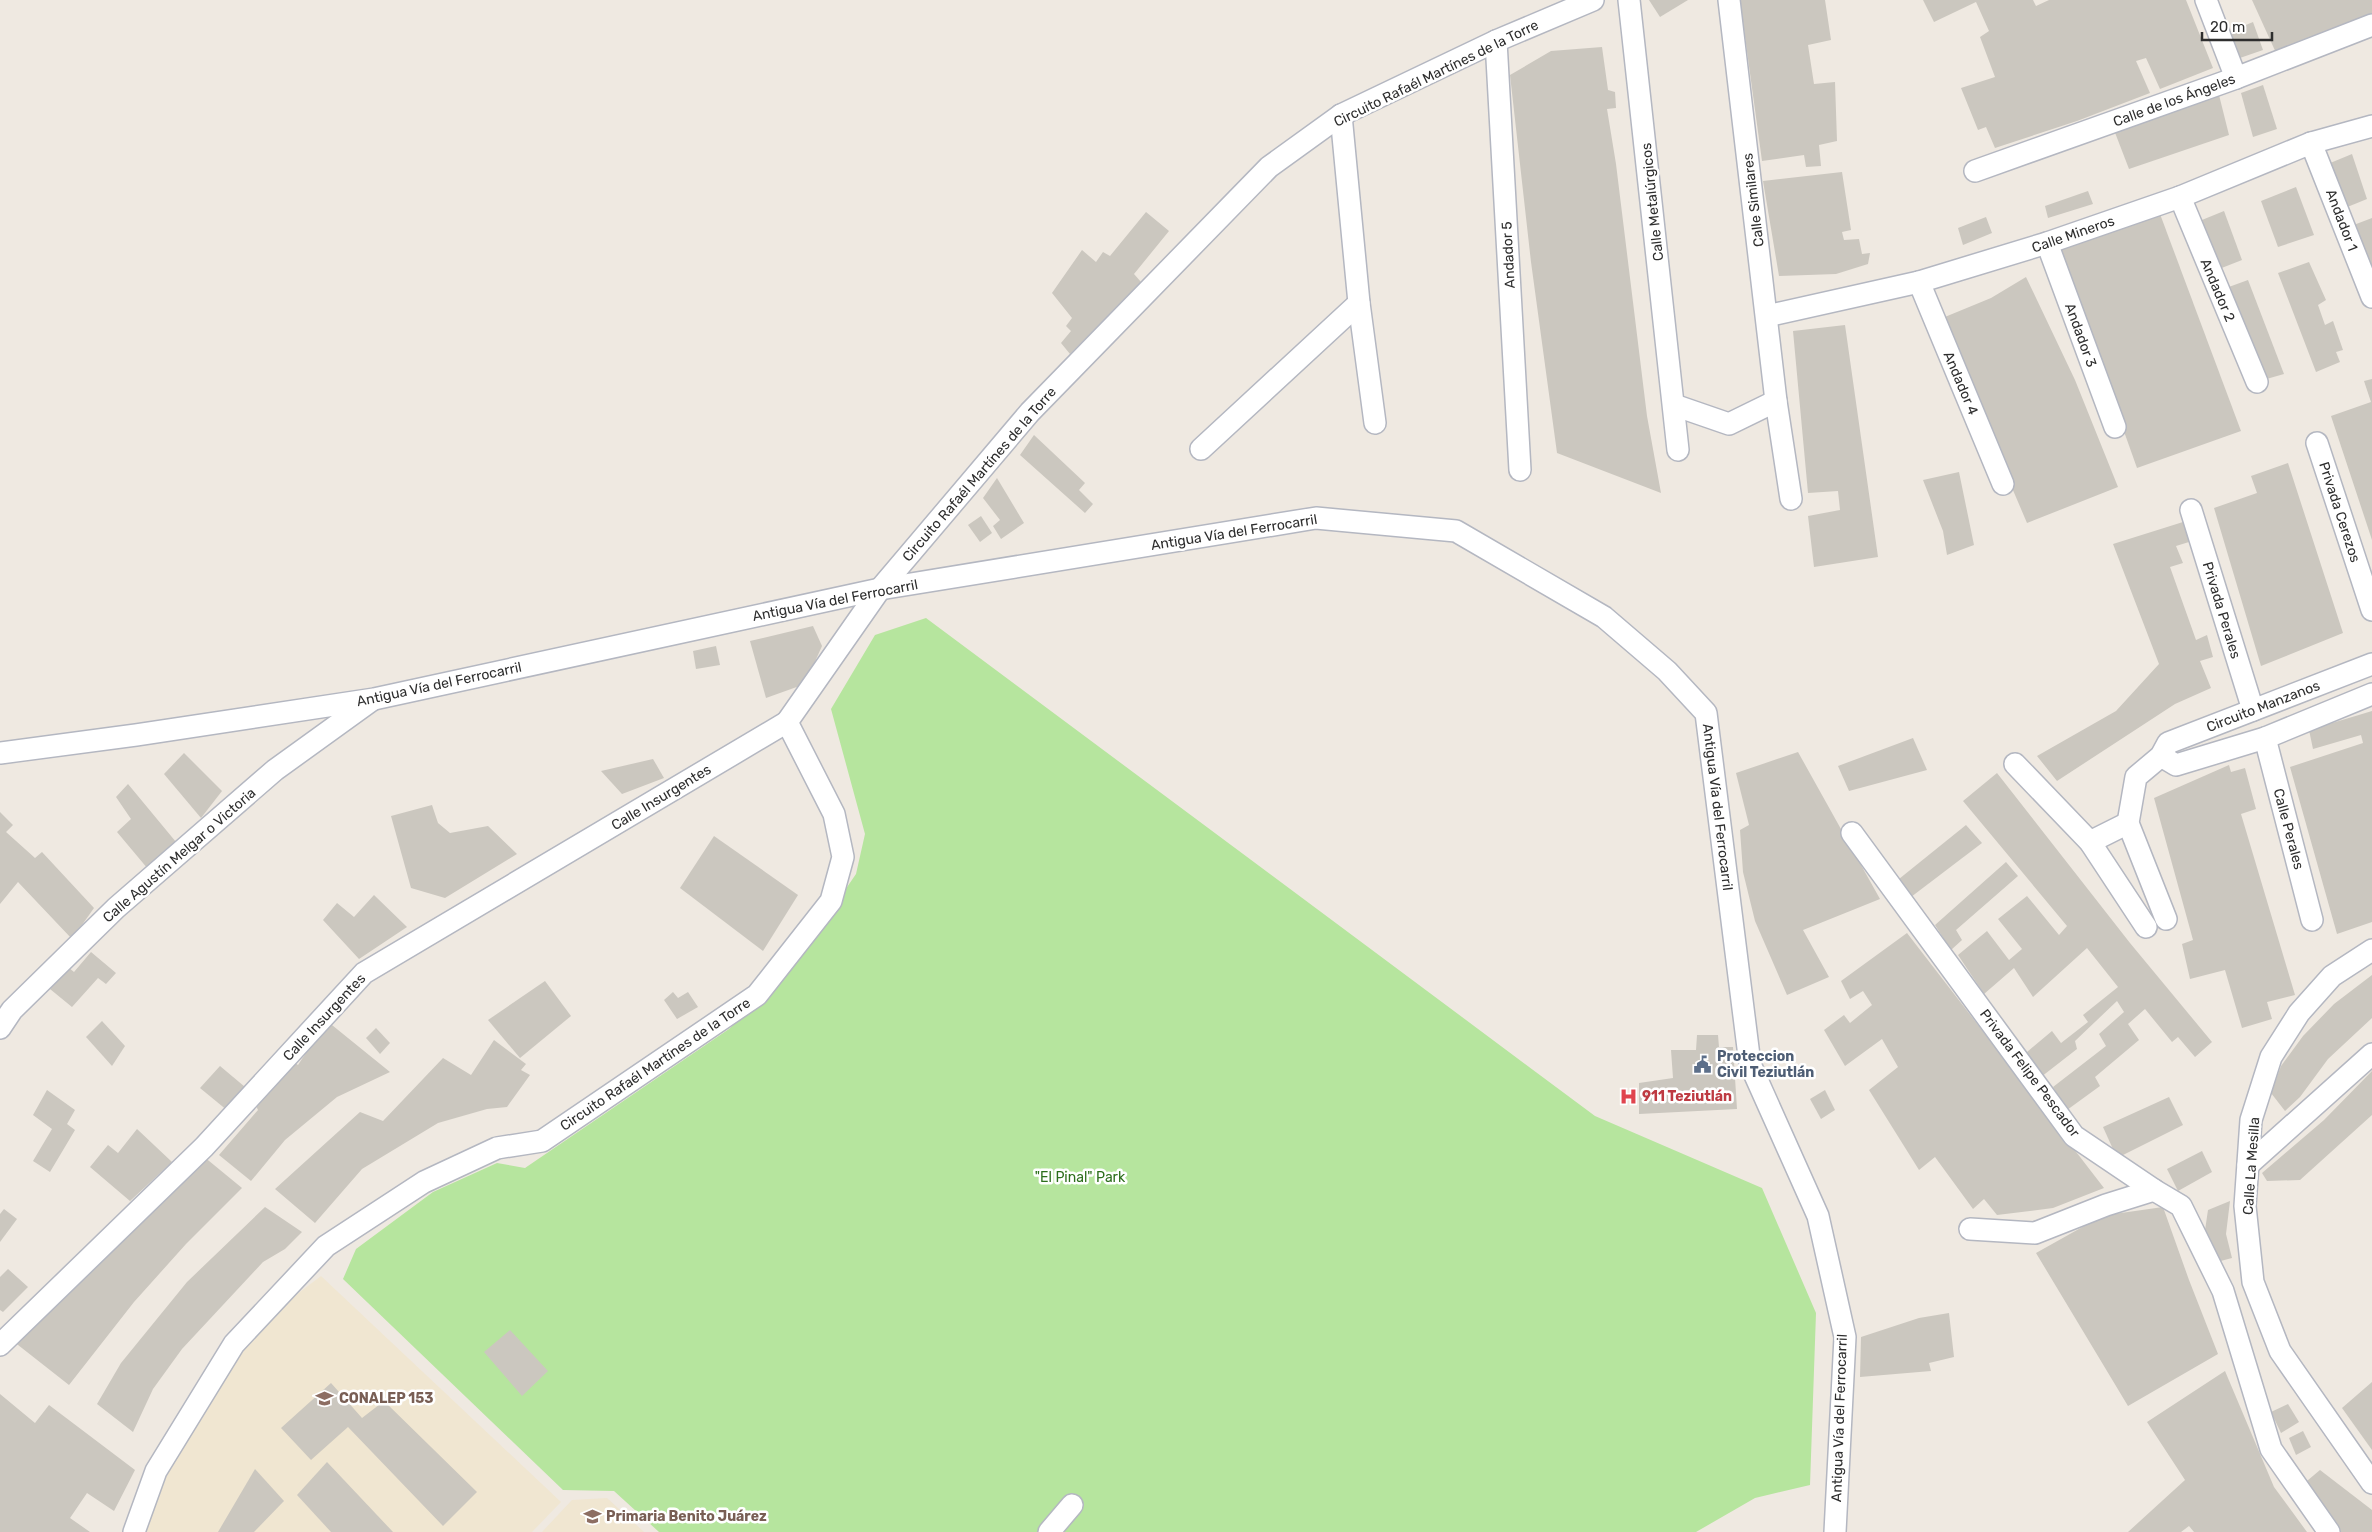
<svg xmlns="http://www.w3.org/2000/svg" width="2372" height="1532" font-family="Rubik,sans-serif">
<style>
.education{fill:#f0e6d1}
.green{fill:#b6e59e}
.building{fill:#cbc7bf}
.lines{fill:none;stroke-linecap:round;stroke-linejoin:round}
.street-casing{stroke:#b4b7c1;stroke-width:24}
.street{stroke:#fff;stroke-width:21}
.labels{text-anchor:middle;stroke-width:5;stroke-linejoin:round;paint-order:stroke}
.street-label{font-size:14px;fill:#2e2e2e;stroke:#fff}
.service-label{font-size:14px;font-weight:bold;fill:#4e5e75;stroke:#fff;text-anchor:start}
.health-label{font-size:14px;font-weight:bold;fill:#be3a42;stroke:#fff;text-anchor:start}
.park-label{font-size:14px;fill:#2c6e1b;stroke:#fff}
.education-label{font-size:14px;font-weight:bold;fill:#785e54;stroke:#fff;text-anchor:start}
</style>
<rect width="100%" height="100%" fill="#efe9e1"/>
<!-- education -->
<g class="education">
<path d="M 321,1276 L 561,1502 L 532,1532 L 133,1532 L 235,1341 Z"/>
<path d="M 607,1498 L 644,1532 L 542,1532 L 572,1500 Z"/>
</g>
<!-- green -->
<path class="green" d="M 926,618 L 1595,1116 L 1762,1188 L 1816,1313 L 1810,1485 L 1755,1498 L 1696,1532 L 659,1532 L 614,1491 L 563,1490 L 343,1279 L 356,1249 L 433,1192 L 497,1163 L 525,1168 L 729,1029 L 787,975 L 856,874 L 865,834 L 831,709 L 875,635 Z"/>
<!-- building -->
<g class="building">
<path d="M 1649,0 L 1688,0 L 1660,17 Z"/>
<path d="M 1740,0 L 1825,0 L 1831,40 L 1808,45 L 1814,84 L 1835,82 L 1837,141 L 1819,145 L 1821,166 L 1806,167 L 1804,155 L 1762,161 Z"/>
<path d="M 1923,0 L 2033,0 L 2036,6 L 2049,0 L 2186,0 L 2213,68 L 2160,89 L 2146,58 L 2136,61 L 2150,93 L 2077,121 L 1995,148 L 1986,127 L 1978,130 L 1961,88 L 1995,77 L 1980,37 L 1989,31 L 1976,2 L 1934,22 Z"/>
<path d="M 2252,0 L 2372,0 L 2372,17 L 2277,55 Z"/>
<path d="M 2253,22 L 2263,50 L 2237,59 L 2227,33 Z"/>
<path d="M 1602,47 L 1608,90 L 1615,92 L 1616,108 L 1607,109 L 1616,164 L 1647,416 L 1661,493 L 1557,453 L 1531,262 L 1510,75 L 1551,51 Z"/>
<path d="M 2263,85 L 2277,129 L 2253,137 L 2241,93 Z"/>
<path d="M 2219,95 L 2229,135 L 2129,169 L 2114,130 Z"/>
<path d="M 2352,154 L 2367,199 L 2340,210 L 2323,166 Z"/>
<path d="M 1842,172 L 1851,230 L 1842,232 L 1844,240 L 1859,239 L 1862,254 L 1870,253 L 1868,264 L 1836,274 L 1779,276 L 1763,181 Z"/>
<path d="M 2296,187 L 2314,235 L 2278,247 L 2261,201 Z"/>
<path d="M 2088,191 L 2093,204 L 2048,218 L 2045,206 Z"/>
<path d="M 2224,211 L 2242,260 L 2214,271 L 2197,222 Z"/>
<path d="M 1146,212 L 1169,231 L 1134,274 L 1141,282 L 1070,354 L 1061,343 L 1071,331 L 1066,326 L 1072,318 L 1052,293 L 1082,250 L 1096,262 L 1103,252 L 1110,256 Z"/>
<path d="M 2160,214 L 2241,431 L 2137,468 L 2059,249 Z"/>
<path d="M 1986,217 L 1992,233 L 1963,245 L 1958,228 Z"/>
<path d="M 2372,218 L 2372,278 L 2351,226 Z"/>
<path d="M 2309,262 L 2326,300 L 2318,305 L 2325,325 L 2333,321 L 2343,350 L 2336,352 L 2340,362 L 2316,372 L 2278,273 Z"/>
<path d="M 2026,277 L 2075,380 L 2118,487 L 2027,523 L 1940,319 L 1991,298 Z"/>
<path d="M 2248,280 L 2284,374 L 2263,380 L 2226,288 Z"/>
<path d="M 1845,325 L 1878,557 L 1814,567 L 1808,516 L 1840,510 L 1838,491 L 1808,493 L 1793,331 Z"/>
<path d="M 2372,379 L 2372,540 L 2331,416 L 2371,402 L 2364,381 Z"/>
<path d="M 1034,435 L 1085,483 L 1079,490 L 1093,504 L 1085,513 L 1020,455 Z"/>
<path d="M 2288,463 L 2343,633 L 2261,666 L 2214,508 L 2257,493 L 2251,476 Z"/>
<path d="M 1959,472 L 1974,545 L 1947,555 L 1943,531 L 1923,480 Z"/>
<path d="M 997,478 L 1024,523 L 1001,539 L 993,526 L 1000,520 L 983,498 Z"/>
<path d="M 981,516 L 992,533 L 980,542 L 968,525 Z"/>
<path d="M 2183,522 L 2189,542 L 2176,546 L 2183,563 L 2170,567 L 2196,640 L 2207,635 L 2213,657 L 2200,661 L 2211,688 L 2175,704 L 2057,781 L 2037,756 L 2116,711 L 2159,664 L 2113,544 Z"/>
<path d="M 813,626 L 822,646 L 805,684 L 766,698 L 750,641 Z"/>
<path d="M 716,646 L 720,665 L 696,669 L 693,651 Z"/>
<path d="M 2372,711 L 2372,922 L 2337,934 L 2290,767 L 2363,743 L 2361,735 L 2313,749 L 2309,730 Z"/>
<path d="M 1913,738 L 1927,770 L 1849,791 L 1838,766 Z"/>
<path d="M 1798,752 L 1880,899 L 1803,930 L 1829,977 L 1787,995 L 1755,921 L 1743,872 L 1740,830 L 1749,825 L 1736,773 Z"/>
<path d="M 184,753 L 222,791 L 201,818 L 164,774 Z"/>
<path d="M 653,759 L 664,778 L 622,794 L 601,771 Z"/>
<path d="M 2229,765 L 2231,772 L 2245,768 L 2256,809 L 2241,814 L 2295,995 L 2267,1002 L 2272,1019 L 2242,1028 L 2225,970 L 2190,979 L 2182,944 L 2193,940 L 2154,798 Z"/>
<path d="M 1997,773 L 2130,943 L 2212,1042 L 2195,1057 L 2178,1037 L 2172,1042 L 2145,1009 L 2128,1024 L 2139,1040 L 2095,1077 L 2100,1086 L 2067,1110 L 2053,1087 L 2106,1046 L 2099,1034 L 2124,1012 L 2117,1001 L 2075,1041 L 2077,1049 L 2041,1077 L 2027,1052 L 2052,1031 L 2061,1043 L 2088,1022 L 2083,1015 L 2118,987 L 2087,948 L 2033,997 L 2014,968 L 1984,994 L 1958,955 L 1987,931 L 2009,960 L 2022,949 L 1998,919 L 2027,896 L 2059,935 L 2067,926 L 1963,801 Z"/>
<path d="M 128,784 L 176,842 L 148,869 L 117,832 L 131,819 L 116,797 Z"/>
<path d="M 432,805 L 438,823 L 450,833 L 488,826 L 517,854 L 445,898 L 411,888 L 391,816 Z"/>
<path d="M 0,812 L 13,825 L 6,832 L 35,858 L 42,852 L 94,908 L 72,939 L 18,882 L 0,904 Z"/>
<path d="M 1966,825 L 1982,843 L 1911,897 L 1899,879 Z"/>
<path d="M 714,836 L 798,895 L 763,951 L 680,888 Z"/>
<path d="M 2006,862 L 2018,876 L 1956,930 L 1962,940 L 1951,950 L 1935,925 Z"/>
<path d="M 374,895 L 407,927 L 359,959 L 323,920 L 337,903 L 354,917 Z"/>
<path d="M 1907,933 L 2104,1188 L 2053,1208 L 1997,1215 L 1984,1199 L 1973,1209 L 1935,1157 L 1919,1170 L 1869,1090 L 1898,1067 L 1882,1039 L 1845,1066 L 1824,1030 L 1844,1015 L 1850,1023 L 1872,1005 L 1863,991 L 1850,999 L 1841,981 Z"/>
<path d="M 91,952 L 116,973 L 106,984 L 98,978 L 72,1007 L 50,989 L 69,968 L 74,972 Z"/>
<path d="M 2372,975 L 2372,1018 L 2328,1059 L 2300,1097 L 2285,1111 L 2271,1093 L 2281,1066 L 2303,1036 L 2334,1004 Z"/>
<path d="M 545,981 L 571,1016 L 520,1058 L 488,1020 Z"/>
<path d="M 673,992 L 678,998 L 688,992 L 698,1007 L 677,1019 L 664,1000 Z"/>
<path d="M 102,1021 L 125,1046 L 112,1066 L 86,1037 Z"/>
<path d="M 327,1021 L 390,1072 L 337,1097 L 285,1140 L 251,1181 L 219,1155 L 258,1110 L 251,1096 L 288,1058 L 298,1065 Z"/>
<path d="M 376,1028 L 390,1043 L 380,1054 L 366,1038 Z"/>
<path d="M 1697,1035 L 1718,1035 L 1719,1047 L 1733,1047 L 1737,1109 L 1639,1114 L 1639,1083 L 1673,1078 L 1671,1050 L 1696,1050 Z"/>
<path d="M 494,1040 L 526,1064 L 521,1070 L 530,1075 L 507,1107 L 487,1109 L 438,1123 L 362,1169 L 315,1223 L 275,1189 L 360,1112 L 383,1121 L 443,1058 L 471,1075 Z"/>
<path d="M 220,1066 L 245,1087 L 228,1111 L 200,1088 Z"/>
<path d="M 2372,1071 L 2372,1115 L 2300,1180 L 2267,1181 L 2262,1173 L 2324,1120 Z"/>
<path d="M 47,1090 L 75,1110 L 67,1124 L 75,1130 L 50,1172 L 33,1161 L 52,1129 L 33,1115 Z"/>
<path d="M 1825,1090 L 1835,1110 L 1821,1119 L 1810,1099 Z"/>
<path d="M 2169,1097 L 2183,1125 L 2117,1158 L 2103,1127 Z"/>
<path d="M 137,1129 L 172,1162 L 130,1201 L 90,1167 L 108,1145 L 118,1153 Z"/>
<path d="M 2202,1151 L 2212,1172 L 2178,1191 L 2167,1169 Z"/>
<path d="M 203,1156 L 242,1188 L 186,1244 L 134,1302 L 69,1385 L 13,1341 Z"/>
<path d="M 2230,1201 L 2226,1234 L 2232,1258 L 2213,1263 L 2204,1237 L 2208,1210 Z"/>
<path d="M 265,1207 L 302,1232 L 285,1249 L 263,1262 L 182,1349 L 153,1389 L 133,1432 L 97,1404 L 121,1363 L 187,1282 Z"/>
<path d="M 2163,1207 L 2189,1280 L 2218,1354 L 2128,1406 L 2036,1253 L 2086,1225 L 2114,1214 Z"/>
<path d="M 4,1209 L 17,1219 L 0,1242 L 0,1214 Z"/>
<path d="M 8,1269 L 28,1287 L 3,1312 L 0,1310 L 0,1277 Z"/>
<path d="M 1949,1313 L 1954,1357 L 1929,1363 L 1931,1371 L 1860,1377 L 1861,1337 L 1919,1318 Z"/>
<path d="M 510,1330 L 548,1371 L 522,1396 L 484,1352 Z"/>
<path d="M 2225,1371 L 2274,1487 L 2307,1532 L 2194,1532 L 2189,1526 L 2181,1532 L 2128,1532 L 2185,1480 L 2147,1422 Z"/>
<path d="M 2372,1382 L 2372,1450 L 2342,1408 Z"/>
<path d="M 331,1383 L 362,1418 L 384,1401 L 477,1492 L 443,1526 L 348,1427 L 311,1460 L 281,1428 Z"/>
<path d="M 0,1394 L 35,1423 L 49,1405 L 135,1470 L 114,1511 L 87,1493 L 70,1518 L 90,1532 L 0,1532 Z"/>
<path d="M 2288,1404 L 2299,1422 L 2281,1433 L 2271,1412 Z"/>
<path d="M 2303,1431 L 2311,1447 L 2296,1455 L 2289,1438 Z"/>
<path d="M 327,1462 L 393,1532 L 331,1532 L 297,1495 Z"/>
<path d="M 255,1469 L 284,1501 L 254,1532 L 218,1532 Z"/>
<path d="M 2320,1470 L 2372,1510 L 2372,1532 L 2336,1532 L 2301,1486 Z"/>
</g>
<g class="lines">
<defs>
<g id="street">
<path d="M 1629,0 L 1678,450"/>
<path d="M 1729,0 L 1776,401 L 1791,499"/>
<path d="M 2206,0 L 2236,78"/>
<path d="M 1496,41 L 1520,470"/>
<path d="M 1341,115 L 1359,303 L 1375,423"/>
<path d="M 2311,143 L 2372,297"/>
<path d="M 1975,171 L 2236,78 L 2372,25"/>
<path d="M 2180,197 L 2257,382"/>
<path d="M 2047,243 L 2115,427"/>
<path d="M 1919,282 L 2003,484"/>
<path d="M 1767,316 L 1919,282 L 2047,243 L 2180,197 L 2311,143 L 2372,126"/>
<path d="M 1674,405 L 1729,424 L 1776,401"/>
<path d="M 2317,443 L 2372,610"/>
<path d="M 1201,449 L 1359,303"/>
<path d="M 2191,510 L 2253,710"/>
<path d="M 2265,738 L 2312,920"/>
<path d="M 0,753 L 136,735 L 374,699 L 880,589 L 1316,518 L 1456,531 L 1604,617 L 1667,671 L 1706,713 L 1750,1064 L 1818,1216 L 1845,1337 L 1835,1532"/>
<path d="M 2161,756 L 2176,765 L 2265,738 L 2372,694"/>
<path d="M 2015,764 L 2090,842 L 2146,927"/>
<path d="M 1852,833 L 2074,1136 L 2154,1190 L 2181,1206 L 2223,1291 L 2271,1449 L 2329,1532"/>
<path d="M 2090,842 L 2128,823"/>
<path d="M 2166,919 L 2128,823 L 2136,777 L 2161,756 L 2168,743 L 2372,664"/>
<path d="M 2372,950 L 2332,976 L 2299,1013 L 2271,1057 L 2251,1120 L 2245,1206 L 2253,1282 L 2280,1351 L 2372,1483"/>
<path d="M 0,1028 L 12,1010 L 116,908 L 275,770 L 372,700"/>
<path d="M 2248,1165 L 2372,1054"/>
<path d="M 1970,1229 L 2035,1233 L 2106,1205 L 2154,1190"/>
<path d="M 0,1345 L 204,1147 L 364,973 L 787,722"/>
<path d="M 134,1532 L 156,1471 L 234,1344 L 326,1246 L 424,1182 L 497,1148 L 542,1141 L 757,995 L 831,901 L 843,857 L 834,814 L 787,722 L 880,589 L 1030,412 L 1269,167 L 1341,115 L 1496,41 L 1593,0"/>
<path d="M 1049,1532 L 1072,1505"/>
</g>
</defs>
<!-- street casing -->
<use href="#street" class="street-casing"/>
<!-- street -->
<use href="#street" class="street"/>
</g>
<!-- icons -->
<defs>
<symbol id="civic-bare" viewBox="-9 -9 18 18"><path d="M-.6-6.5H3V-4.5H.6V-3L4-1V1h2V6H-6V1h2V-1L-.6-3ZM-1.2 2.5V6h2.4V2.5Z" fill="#5c6f8a" stroke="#fff" stroke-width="2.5" paint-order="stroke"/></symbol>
<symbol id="hospital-bare" viewBox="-9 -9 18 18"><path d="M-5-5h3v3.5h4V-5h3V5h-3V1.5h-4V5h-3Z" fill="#e0444e" stroke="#fff" stroke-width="2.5" paint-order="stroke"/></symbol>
<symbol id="school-bare" viewBox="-9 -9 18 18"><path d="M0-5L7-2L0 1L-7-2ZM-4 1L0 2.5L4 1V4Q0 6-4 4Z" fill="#8d6e63" stroke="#fff" stroke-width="2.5" paint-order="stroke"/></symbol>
</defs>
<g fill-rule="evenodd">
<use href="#civic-bare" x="1690" y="1052" width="25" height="25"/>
<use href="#hospital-bare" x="1616" y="1084" width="25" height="25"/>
<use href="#school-bare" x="312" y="1386" width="25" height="25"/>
<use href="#school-bare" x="580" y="1504" width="25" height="25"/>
</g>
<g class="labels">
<!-- street labels -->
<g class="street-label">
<text transform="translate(1436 73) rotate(-26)" y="5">Circuito Rafaél Martínes de la Torre</text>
<text transform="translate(2174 100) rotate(-20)" y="5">Calle de los Ángeles</text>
<text transform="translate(1753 200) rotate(-97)" y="5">Calle Similares</text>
<text transform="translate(1652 202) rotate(-96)" y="5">Calle Metalúrgicos</text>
<text transform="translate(2342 220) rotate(69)" y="5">Andador 1</text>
<text transform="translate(2073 234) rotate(-19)" y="5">Calle Mineros</text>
<text transform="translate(1508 255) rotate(-93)" y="5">Andador 5</text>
<text transform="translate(2218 290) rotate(67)" y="5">Andador 2</text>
<text transform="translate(2081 335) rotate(70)" y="5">Andador 3</text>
<text transform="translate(1961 383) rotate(67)" y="5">Andador 4</text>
<text transform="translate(979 474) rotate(-49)" y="5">Circuito Rafaél Martínes de la Torre</text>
<text transform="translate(2340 512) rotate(72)" y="5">Privada Cerezos</text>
<text transform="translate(1234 532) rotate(-9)" y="5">Antigua Vía del Ferrocarril</text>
<text transform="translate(835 600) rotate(-11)" y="5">Antigua Vía del Ferrocarril</text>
<text transform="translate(2222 610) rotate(73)" y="5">Privada Perales</text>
<text transform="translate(439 684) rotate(-12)" y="5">Antigua Vía del Ferrocarril</text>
<text transform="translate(2263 706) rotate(-21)" y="5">Circuito Manzanos</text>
<text transform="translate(661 797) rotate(-31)" y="5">Calle Insurgentes</text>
<text transform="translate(1718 807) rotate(83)" y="5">Antigua Vía del Ferrocarril</text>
<text transform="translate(2289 829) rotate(75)" y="5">Calle Perales</text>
<text transform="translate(179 855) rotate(-41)" y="5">Calle Agustín Melgar o Victoria</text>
<text transform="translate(324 1017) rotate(-47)" y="5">Calle Insurgentes</text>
<text transform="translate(655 1064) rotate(-34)" y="5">Circuito Rafaél Martínes de la Torre</text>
<text transform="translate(2030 1073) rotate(53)" y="5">Privada Felipe Pescador</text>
<text transform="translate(2251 1166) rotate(-86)" y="5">Calle La Mesilla</text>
<text transform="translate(1839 1418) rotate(-88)" y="5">Antigua Vía del Ferrocarril</text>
</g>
<!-- service labels -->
<g class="service-label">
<text x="1717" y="1061">Proteccion<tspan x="1717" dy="16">Civil Teziutlán</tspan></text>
</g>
<!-- health labels -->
<g class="health-label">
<text x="1642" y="1101">911 Teziutlán</text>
</g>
<!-- park labels -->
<g class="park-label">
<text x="1080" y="1182">"El Pinal" Park</text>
</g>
<!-- education labels -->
<g class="education-label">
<text x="339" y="1403">CONALEP 153</text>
<text x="606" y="1521">Primaria Benito Juárez</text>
</g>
</g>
<!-- scale -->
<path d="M2202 32v8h70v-8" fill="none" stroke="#2e2e2e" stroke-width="2.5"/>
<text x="2210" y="32" font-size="15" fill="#2e2e2e" stroke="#ffffff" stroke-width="4" paint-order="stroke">20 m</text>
</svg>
